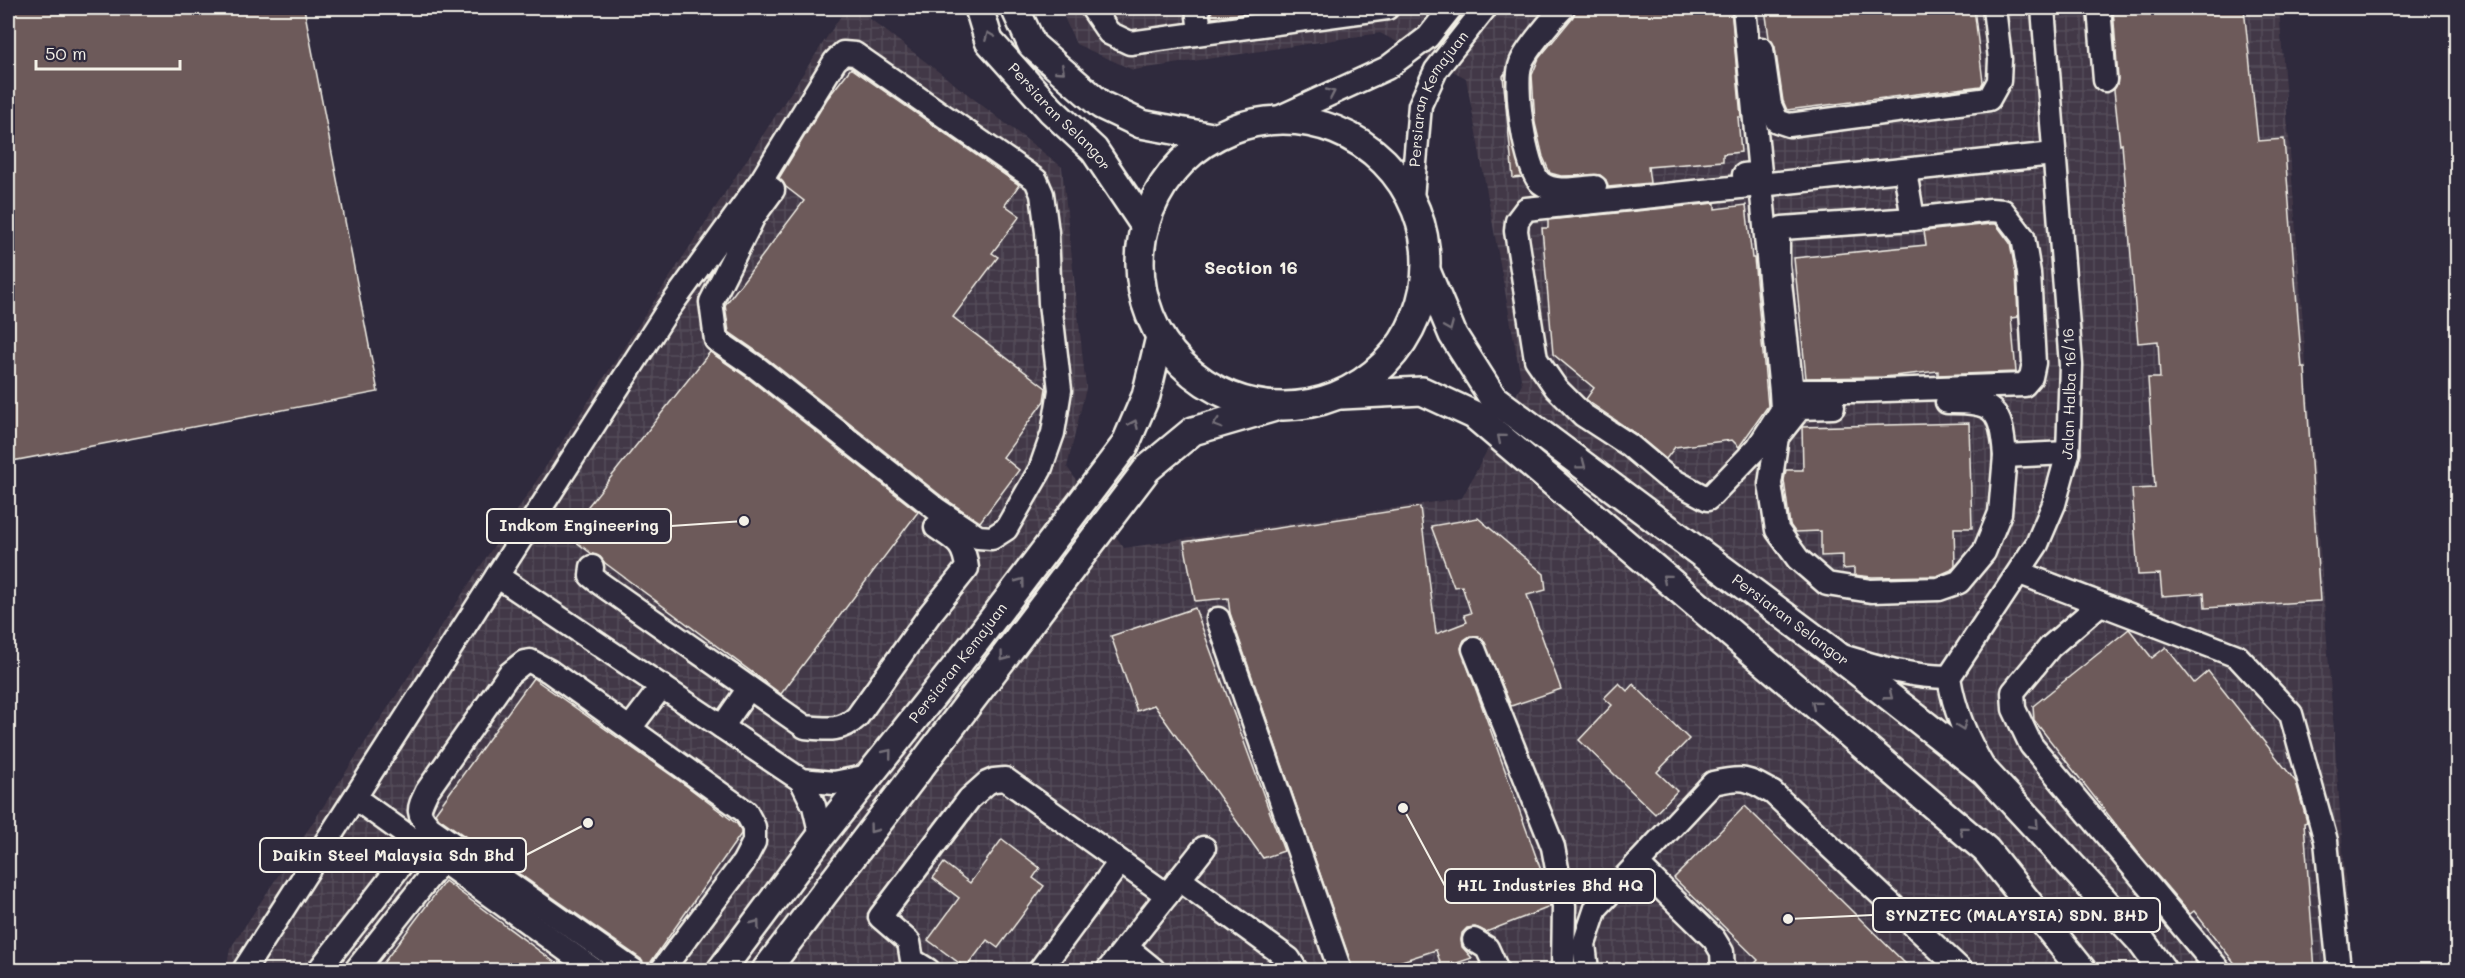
<svg xmlns="http://www.w3.org/2000/svg" width="2465" height="978" font-family="Mali,sans-serif">
<style>
.industrial{fill:url(#industrial-grid)}
.building{fill:#6d5a5a;stroke:#f4f1e8;stroke-width:1.5}
.lines{fill:none;stroke-linecap:round;stroke-linejoin:round}
.minor-casing{stroke:#f4f1e8;stroke-width:27}
.major-casing{stroke:#f4f1e8;stroke-width:32}
.minor{stroke:#2f2a3d;stroke-width:22}
.major{stroke:#2f2a3d;stroke-width:27}
.oneway{stroke:#747079}
.labels{text-anchor:middle;stroke-width:4.5;stroke-linejoin:round;paint-order:stroke}
.street-label{font-size:15px;fill:#f4f1e8;stroke:#2f2a3d}
.quarter-label{font-size:18px;font-weight:bold;fill:#f4f1e8;stroke:#2f2a3d}
.leader{fill:none;stroke:#f4f1e8;stroke-width:2}
.callout-dot{fill:#f4f1e8;stroke:#2f2a3d;stroke-width:2}
.callout{fill:#2f2a3d;stroke:#f4f1e8;stroke-width:2}
.callout-label{font-size:16px;text-anchor:middle;font-weight:bold;fill:#f4f1e8}
</style>
<defs>
<pattern id="industrial-grid" width="8" height="8" patternUnits="userSpaceOnUse" patternTransform="scale(1.5)"><rect width="8" height="8" fill="#423846"/><path d="M0 4h8M4 0v8" fill="none" stroke="#554c58"/></pattern>
</defs>
<rect width="100%" height="100%" fill="#2f2a3d"/>
<filter id="ink" filterUnits="userSpaceOnUse"><feTurbulence type="fractalNoise" baseFrequency=".0167" numOctaves="2"/><feDisplacementMap in="SourceGraphic" scale="12" xChannelSelector="R" yChannelSelector="G"/><feConvolveMatrix kernelMatrix="1 2 1 2 8 2 1 2 1" color-interpolation-filters="sRGB"/></filter>
<g filter="url(#ink)">
<!-- industrial -->
<path class="industrial" d="M 846,8 L 856,8 L 1062,167 L 1086,388 L 1067,467 L 1124,548 L 1462,498 L 1522,384 L 1466,78 L 1380,33 L 1133,70 L 1076,44 L 1060,8 L 2279,8 L 2352,970 L 226,970 L 230,949 Z"/>
<!-- building -->
<g class="building">
<path d="M 8,8 L 304,8 L 378,392 L 12,461 L 8,436 Z"/>
<path d="M 1211,8 L 1272,8 L 1272,10 L 1212,18 Z"/>
<path d="M 1576,8 L 1731,8 L 1741,117 L 1738,117 L 1741,152 L 1723,154 L 1723,161 L 1648,167 L 1650,183 L 1608,187 L 1606,180 L 1600,175 L 1561,176 L 1550,173 L 1543,157 L 1535,123 L 1532,75 L 1539,58 L 1573,17 Z"/>
<path d="M 1765,8 L 1974,8 L 1983,82 L 1981,86 L 1787,110 L 1783,101 L 1775,47 L 1769,38 Z"/>
<path d="M 2113,8 L 2244,8 L 2258,141 L 2284,139 L 2302,368 L 2305,368 L 2320,601 L 2205,608 L 2204,593 L 2162,596 L 2160,574 L 2138,575 L 2132,489 L 2155,488 L 2148,378 L 2160,378 L 2158,341 L 2138,343 L 2122,144 L 2120,145 L 2114,90 L 2118,79 Z"/>
<path d="M 851,68 L 1019,185 L 1005,205 L 1020,216 L 992,253 L 998,257 L 953,317 L 1046,388 L 1044,401 L 1003,457 L 1019,470 L 980,522 L 944,498 L 765,357 L 729,332 L 725,305 L 804,201 L 786,187 L 779,178 L 827,99 Z"/>
<path d="M 1505,73 L 1509,127 L 1522,177 L 1513,178 L 1503,76 Z"/>
<path d="M 1715,203 L 1715,209 L 1746,205 L 1752,258 L 1754,258 L 1768,406 L 1739,447 L 1732,440 L 1675,447 L 1666,459 L 1636,434 L 1592,404 L 1586,399 L 1594,388 L 1553,354 L 1542,228 L 1548,228 L 1548,220 Z"/>
<path d="M 1991,224 L 1996,224 L 2010,243 L 2016,274 L 2018,317 L 2011,318 L 2016,372 L 1938,375 L 1938,371 L 1884,377 L 1806,378 L 1794,258 L 1926,245 L 1924,231 Z"/>
<path d="M 710,352 L 749,379 L 918,512 L 781,694 L 605,563 L 600,557 L 592,554 L 566,534 Z"/>
<path d="M 1969,423 L 1972,528 L 1954,528 L 1955,565 L 1951,570 L 1937,576 L 1872,577 L 1854,575 L 1854,568 L 1843,569 L 1843,555 L 1821,556 L 1821,531 L 1795,532 L 1790,525 L 1784,480 L 1786,470 L 1803,470 L 1802,427 Z"/>
<path d="M 1420,507 L 1436,634 L 1467,622 L 1464,615 L 1471,613 L 1462,586 L 1454,587 L 1431,526 L 1478,518 L 1544,574 L 1546,590 L 1527,595 L 1561,689 L 1511,706 L 1483,639 L 1476,636 L 1470,636 L 1464,640 L 1461,648 L 1547,887 L 1550,907 L 1486,932 L 1475,927 L 1467,928 L 1462,933 L 1461,940 L 1462,947 L 1472,958 L 1442,968 L 1436,950 L 1374,970 L 1353,970 L 1230,613 L 1228,598 L 1195,601 L 1184,542 Z"/>
<path d="M 1195,608 L 1284,851 L 1263,858 L 1154,705 L 1137,711 L 1111,636 Z"/>
<path d="M 2129,629 L 2152,658 L 2166,647 L 2194,683 L 2208,671 L 2296,782 L 2307,822 L 2304,823 L 2315,970 L 2240,970 L 2194,911 L 2190,914 L 2139,854 L 2034,720 L 2033,706 Z"/>
<path d="M 533,678 L 688,787 L 737,824 L 741,830 L 741,834 L 646,969 L 641,959 L 439,818 L 435,813 Z"/>
<path d="M 1619,683 L 1627,691 L 1633,684 L 1689,739 L 1657,772 L 1677,791 L 1655,814 L 1579,740 L 1612,705 L 1604,698 Z"/>
<path d="M 1745,806 L 1912,970 L 1749,970 L 1758,960 L 1674,878 Z"/>
<path d="M 1002,839 L 1040,868 L 1033,878 L 1044,886 L 998,948 L 987,940 L 966,968 L 928,940 L 959,898 L 933,878 L 944,863 L 970,883 Z"/>
<path d="M 445,881 L 565,970 L 378,970 Z"/>
</g>
<g class="lines">
<defs>
<g id="minor">
<path d="M 1092,8 L 1109,33 L 1130,43 L 1387,8"/>
<path d="M 1197,8 L 1200,32"/>
<path d="M 1563,8 C 1553,18 1526,50 1521,63 C 1513,82 1525,170 1541,183 C 1555,194 1578,188 1595,187"/>
<path d="M 1744,8 L 1760,173 L 1744,175"/>
<path d="M 2099,8 L 2105,80"/>
<path d="M 1762,49 L 1770,105 L 1777,121 L 1789,125 L 1989,99 L 1999,81 L 2000,59 L 1994,8"/>
<path d="M 1278,118 L 1387,68 L 1428,37 L 1451,8"/>
<path d="M 1905,171 L 1913,219"/>
<path d="M 1760,173 L 1761,185 L 1781,392 L 1782,410 L 1758,447 L 1708,499 L 1667,477 L 1629,445 L 1583,415 L 1556,388 L 1536,359 L 1516,231 L 1517,221 L 1526,209 C 1702,191 1878,174 2054,154"/>
<path id="s1" d="M 1412,198 L 1420,105 L 1436,70 L 1485,8"/>
<path d="M 1991,210 L 2003,211 L 2023,237 L 2029,273 L 2034,363 L 2031,377 L 2024,385 L 1858,391 L 1797,391 L 1791,384 L 1778,264 L 1778,231 L 1782,228 L 1913,219 Z"/>
<path d="M 1947,402 C 1995,401 2001,409 2005,456 L 2068,453"/>
<path d="M 1833,407 L 1800,408 L 1777,437 L 1770,484 L 1777,530 L 1798,559 L 1827,584 L 1871,591 L 1939,589 L 1959,582 L 1984,552 L 2000,513 L 2005,456"/>
<path d="M 592,567 L 591,576 L 601,584 L 805,727 C 826,729 841,732 857,717 L 930,614 L 967,568 C 964,543 956,541 936,527"/>
<path d="M 2020,573 L 2237,656 L 2291,714 L 2326,841 L 2339,970"/>
<path d="M 497,576 L 801,780 L 834,783 L 869,776"/>
<path d="M 2100,604 L 2050,647 L 2013,692 L 2014,709 L 2031,745 L 2219,970"/>
<path d="M 1218,619 L 1340,970"/>
<path d="M 1474,649 L 1553,847 L 1564,906 L 1563,970"/>
<path d="M 1842,656 C 1879,667 1910,677 1949,677"/>
<path d="M 722,727 L 749,688"/>
<path d="M 630,728 L 662,686"/>
<path id="s2" d="M 1983,767 C 1966,737 1954,710 1949,677 L 2037,544 L 2054,504 L 2068,453 L 2071,365 L 2043,8"/>
<path d="M 801,780 L 814,806 L 821,836"/>
<path d="M 355,798 L 594,970"/>
<path d="M 1637,864 L 1714,939 L 1722,952 L 1723,970"/>
<path d="M 1179,879 L 1289,959 L 1296,970"/>
<path d="M 1474,940 L 1487,948 L 1497,970"/>
<path d="M 1126,947 L 1153,969"/>
<path d="M 244,970 L 667,311 L 761,181 L 835,61 L 843,53 L 855,54 L 1036,180 L 1042,194 L 1047,232 L 1050,303 L 1060,390 L 1053,433 L 1040,470 L 1006,529 L 992,538 L 978,537 L 936,509 L 757,368 L 716,340 L 711,302 L 754,216 L 773,190 L 761,181"/>
<path d="M 319,970 L 425,834"/>
<path d="M 356,970 L 441,862"/>
<path d="M 633,970 L 430,828 C 416,812 418,810 427,791 L 509,674 L 524,662 L 530,661 L 549,671 L 746,812 L 754,827 L 754,842 L 743,863 L 662,970"/>
<path d="M 928,970 L 912,960 L 909,942 L 880,917 L 969,799 L 987,783 L 994,780 L 1005,779 L 1167,895"/>
<path d="M 1040,970 L 1120,862"/>
<path d="M 1108,970 L 1204,848"/>
<path d="M 1587,970 L 1584,944 L 1596,908 L 1713,783 C 1744,776 1747,778 1773,793 L 1961,970"/>
</g>
<g id="major">
<path id="s3" d="M 979,8 L 989,41 L 1051,110 L 1094,150 L 1145,226"/>
<path d="M 1015,8 L 1032,45 L 1101,105 L 1141,124 L 1212,137"/>
<circle cx="1283" cy="263" r="143"/>
<path id="s4" d="M 1427,273 L 1453,335 L 1493,398 L 1833,652 L 1985,772 L 2141,941 L 2162,970"/>
<path d="M 1342,395 L 1422,391 L 1474,415 L 1986,850 L 2082,970"/>
<path id="s5" d="M 721,970 L 821,836 L 977,640 L 1125,445 L 1146,396 L 1160,337"/>
<path d="M 766,970 L 1147,469 L 1193,431 L 1272,408"/>
</g>
</defs>
<!-- minor casing -->
<use href="#minor" class="minor-casing"/>
<!-- major casing -->
<use href="#major" class="major-casing"/>
<!-- minor -->
<use href="#minor" class="minor"/>
<!-- major -->
<use href="#major" class="major"/>
</g>
<!-- one-way arrows -->
<defs><path id="oneway-chevron" d="M-2-3.5L2.5 0L-2 3.5" fill="none" stroke-width="1.6" stroke-linecap="round" stroke-linejoin="round" transform="scale(1.5)"/></defs>
<g class="oneway">
<use href="#oneway-chevron" transform="translate(989 36) rotate(-113)"/>
<use href="#oneway-chevron" transform="translate(1061 70) rotate(41)"/>
<use href="#oneway-chevron" transform="translate(1331 93) rotate(-25)"/>
<use href="#oneway-chevron" transform="translate(1449 327) rotate(67)"/>
<use href="#oneway-chevron" transform="translate(1134 424) rotate(-66)"/>
<use href="#oneway-chevron" transform="translate(1217 424) rotate(163)"/>
<use href="#oneway-chevron" transform="translate(1501 438) rotate(-140)"/>
<use href="#oneway-chevron" transform="translate(1582 465) rotate(37)"/>
<use href="#oneway-chevron" transform="translate(1666 578) rotate(-140)"/>
<use href="#oneway-chevron" transform="translate(1021 582) rotate(-53)"/>
<use href="#oneway-chevron" transform="translate(1004 657) rotate(127)"/>
<use href="#oneway-chevron" transform="translate(1889 696) rotate(38)"/>
<use href="#oneway-chevron" transform="translate(1815 704) rotate(-140)"/>
<use href="#oneway-chevron" transform="translate(1962 726) rotate(69)"/>
<use href="#oneway-chevron" transform="translate(888 753) rotate(-51)"/>
<use href="#oneway-chevron" transform="translate(2035 825) rotate(48)"/>
<use href="#oneway-chevron" transform="translate(873 829) rotate(127)"/>
<use href="#oneway-chevron" transform="translate(1963 830) rotate(-140)"/>
<use href="#oneway-chevron" transform="translate(756 924) rotate(-53)"/>
</g>
</g>
<g class="labels">
<!-- street labels -->
<g class="street-label">
<text dy="5" stroke="none"><textPath href="#s1" startOffset="105">Persiaran Kemajuan</textPath></text>
<text dy="5" stroke="none"><textPath href="#s3" startOffset="138">Persiaran Selangor</textPath></text>
<text dy="5" stroke="none"><textPath href="#s2" startOffset="412">Jalan Halba 16/16</textPath></text>
<text dy="5" stroke="none"><textPath href="#s4" startOffset="513">Persiaran Selangor</textPath></text>
<text dy="5" stroke="none"><textPath href="#s5" startOffset="388">Persiaran Kemajuan</textPath></text>
</g>
<!-- quarter labels -->
<g class="quarter-label">
<text x="1251" y="274">Section 16</text>
</g>
</g>
<!-- callouts -->
<path class="leader" d="M744 521L671 526M588 823L526 855M1403 808L1445 886M1788 919L1873 915"/>
<g class="callout-dot">
<circle cx="744" cy="521" r="6"/>
<circle cx="588" cy="823" r="6"/>
<circle cx="1403" cy="808" r="6"/>
<circle cx="1788" cy="919" r="6"/>
</g>
<g class="callout">
<rect x="487" y="509" width="184" height="34" rx="6"/>
<rect x="260" y="838" width="266" height="34" rx="6"/>
<rect x="1445" y="869" width="210" height="34" rx="6"/>
<rect x="1873" y="898" width="287" height="34" rx="6"/>
</g>
<g class="callout-label">
<text x="579" y="531">Indkom Engineering</text>
<text x="393" y="861">Daikin Steel Malaysia Sdn Bhd</text>
<text x="1550" y="891">HIL Industries Bhd HQ</text>
<text x="2017" y="921">SYNZTEC (MALAYSIA) SDN. BHD</text>
</g>
<!-- margin -->
<rect width="2465" height="978" fill="none" stroke="#2f2a3d" stroke-width="30"/>
<rect x="15" y="15" width="2435" height="948" fill="none" stroke="#f4f1e8" stroke-width="2" filter="url(#ink)"/>
<!-- scale -->
<path d="M36 60v9h144v-9" fill="none" stroke="#f4f1e8" stroke-width="3"/>
<text x="45" y="60" font-size="18" fill="#f4f1e8" stroke="#2f2a3d" stroke-width="4.5" paint-order="stroke">50 m</text>
</svg>
